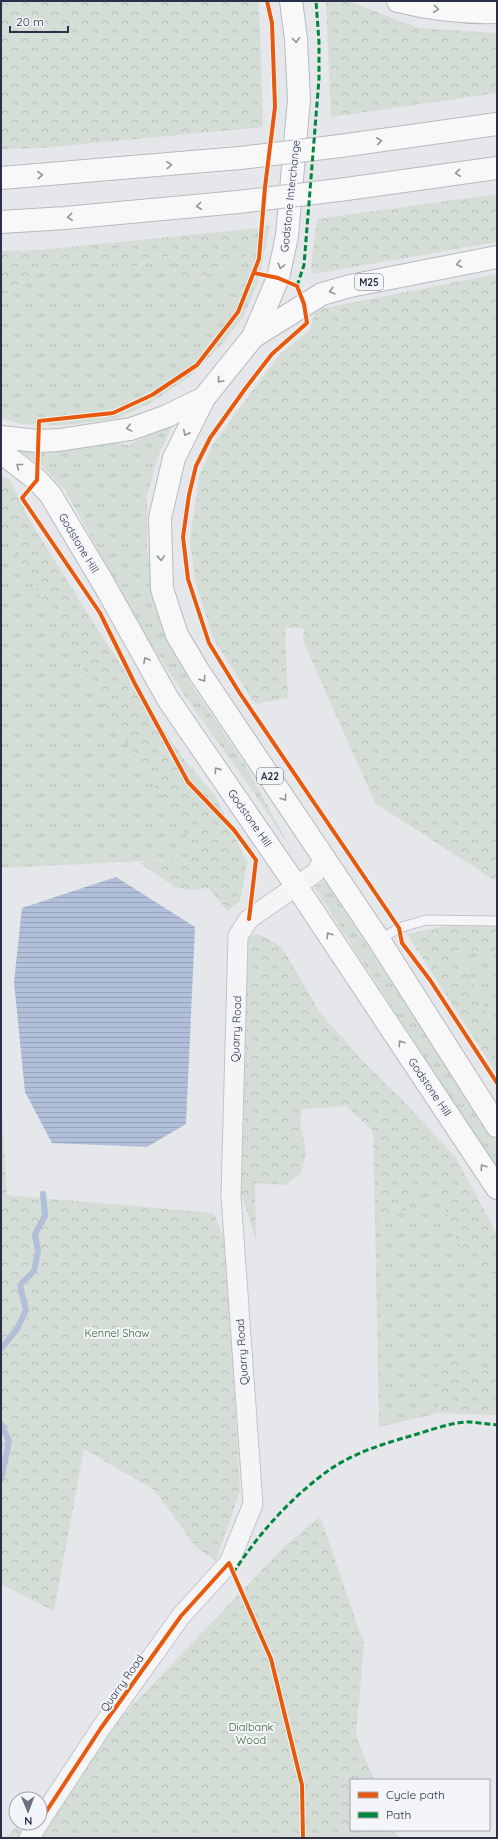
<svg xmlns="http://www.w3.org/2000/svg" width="498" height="1839" font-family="Quicksand,sans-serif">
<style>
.grass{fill:url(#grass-tufts)}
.forest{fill:url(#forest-crowns)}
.water{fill:url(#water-rules)}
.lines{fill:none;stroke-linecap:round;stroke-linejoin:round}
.stream{stroke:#b1bfd8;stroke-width:6}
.lane-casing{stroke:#c2c4c9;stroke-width:11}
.street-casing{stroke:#c2c4c9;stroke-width:21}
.highway-casing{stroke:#b7bac0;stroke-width:24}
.lane{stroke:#f5f5f7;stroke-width:9}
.street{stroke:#f5f5f7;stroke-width:19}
.highway{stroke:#f8f8f9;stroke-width:22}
.highway-bridge-casing{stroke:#b7bac0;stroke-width:24;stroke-linecap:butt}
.highway-bridge{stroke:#f8f8f9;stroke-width:22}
.quiet{stroke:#00873e;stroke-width:3;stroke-dasharray:6 3;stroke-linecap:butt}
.cycleway-casing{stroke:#f3f5f9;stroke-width:6}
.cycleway{stroke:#e8590c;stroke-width:4}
.oneway{stroke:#9094a0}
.labels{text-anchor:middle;stroke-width:4;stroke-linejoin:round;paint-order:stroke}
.shield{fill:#f3f5f9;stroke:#666b7c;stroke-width:1}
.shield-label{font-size:10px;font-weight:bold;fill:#293047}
.street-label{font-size:11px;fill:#293047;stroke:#f3f5f9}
.park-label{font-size:11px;fill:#386435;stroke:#f3f5f9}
</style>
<defs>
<pattern id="grass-tufts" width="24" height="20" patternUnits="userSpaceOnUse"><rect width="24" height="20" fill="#d4ded6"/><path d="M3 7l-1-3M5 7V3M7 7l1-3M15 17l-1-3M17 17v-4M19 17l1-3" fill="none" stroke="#b6bfb9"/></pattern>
<pattern id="forest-crowns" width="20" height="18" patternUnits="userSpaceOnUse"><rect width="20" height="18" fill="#d4ded6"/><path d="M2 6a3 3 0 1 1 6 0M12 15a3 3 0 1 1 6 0" fill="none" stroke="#b6bfb9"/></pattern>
<pattern id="water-rules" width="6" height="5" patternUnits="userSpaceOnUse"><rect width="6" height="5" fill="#b1bfd8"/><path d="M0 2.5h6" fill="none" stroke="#98a4bb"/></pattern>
</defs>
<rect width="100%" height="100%" fill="#e5e7eb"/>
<!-- grass -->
<g class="grass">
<path d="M 270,226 L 258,283 L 244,315 L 224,342 L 192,375 L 151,403 L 116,419 L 65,425 L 19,424 L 1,418 L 1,298 L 32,273 L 121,270 L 170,256 L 188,284 L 246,257 L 250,229 Z"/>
<path d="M 174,423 L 158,456 L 147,496 L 147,547 L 155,602 L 167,643 L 196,692 L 245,764 L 291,849 L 246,781 L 186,698 L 145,635 L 65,490 L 44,468 L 13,446 L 102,441 L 128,445 Z"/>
<path d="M 1,528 L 122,736 L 199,852 L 184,859 L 1,868 Z"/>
<path d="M 325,881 L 497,1143 L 497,1169 L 314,887 Z"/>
<path d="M 457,950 L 497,954 L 497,1033 Z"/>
<path d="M 429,1177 L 448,1216 L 459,1244 L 482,1273 L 497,1276 L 497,1374 L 460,1359 L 438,1366 L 439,1413 L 379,1427 L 375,1220 L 407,1210 L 414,1194 Z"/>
</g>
<!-- forest -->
<g class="forest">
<path d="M 1,1 L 259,1 L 263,127 L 41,148 L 1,149 Z"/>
<path d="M 326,1 L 348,1 L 418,28 L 497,33 L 497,93 L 331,117 Z"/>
<path d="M 497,194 L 497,242 L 313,274 L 311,266 L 317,219 Z"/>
<path d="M 250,229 L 246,257 L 187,284 L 169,256 L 121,270 L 32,273 L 1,298 L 1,251 L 40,250 Z"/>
<path d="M 497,274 L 497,882 L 375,803 L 303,641 L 304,628 L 285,628 L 288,698 L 255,704 L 214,640 L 195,581 L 190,540 L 199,477 L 213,444 L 262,378 L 280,354 L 310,330 L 314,314 L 320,309 Z"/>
<path d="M 1,475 L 10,480 L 30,521 L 103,638 L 183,758 L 216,797 L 247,862 L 240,901 L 228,911 L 208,888 L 190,890 L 175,887 L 138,862 L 184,859 L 198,852 L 122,736 L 1,528 Z"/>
<path d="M 446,926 L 497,926 L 497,954 L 457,950 L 497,1033 L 497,1074 L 407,934 Z"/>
<path d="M 259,934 L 282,947 L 320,1013 L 363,1061 L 410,1108 L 456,1158 L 497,1234 L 497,1276 L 482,1273 L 459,1244 L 448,1216 L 429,1178 L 414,1194 L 407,1210 L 375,1220 L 373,1131 L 346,1106 L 302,1109 L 300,1122 L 306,1152 L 302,1172 L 286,1185 L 255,1183 L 256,1239 L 241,1193 L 244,1112 L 243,957 L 244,937 Z"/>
<path d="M 1,1096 L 7,1195 L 214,1213 L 227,1246 L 240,1491 L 216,1561 L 197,1548 L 154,1490 L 84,1449 L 54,1611 L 1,1584 Z"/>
<path d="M 460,1359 L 497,1374 L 497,1417 L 496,1415 L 439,1413 L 438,1366 Z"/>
<path d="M 320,1516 L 364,1644 L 356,1736 L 374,1780 L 351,1780 L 351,1830 L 394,1830 L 398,1838 L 6,1838 L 20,1823 L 40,1823 L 40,1802 L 284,1547 Z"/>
</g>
<!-- water -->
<path class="water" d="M 116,877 L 195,927 L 186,1124 L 147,1147 L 52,1143 L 25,1092 L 14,982 L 22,908 Z"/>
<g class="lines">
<!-- stream -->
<g class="stream">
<path d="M 1,1349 L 17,1329 L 26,1310 L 20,1285 L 34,1271 L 38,1251 L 35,1234 L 45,1216 L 43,1194"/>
<path d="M 1,1424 L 9,1441 L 1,1480"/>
</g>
<defs>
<path id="lane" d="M 379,940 L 399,928 L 426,920 L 497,921"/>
<g id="street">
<path d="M 40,1821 L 101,1728 L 181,1616 L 229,1563 L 253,1504 L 231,1196 L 238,936 L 249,919 L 315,873 L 325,858"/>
<path d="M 29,1838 L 39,1823"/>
</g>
<g id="highway">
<path d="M 398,1 C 431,9 463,13 497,12"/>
<path d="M 340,146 L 497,124"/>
<path d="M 1,178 L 240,158"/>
<path d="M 339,190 L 497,168"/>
<path d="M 1,222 L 65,218 L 238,202"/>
<path d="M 253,337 L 322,294 L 350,286 L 497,257"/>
<path d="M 204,398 L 174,458 L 160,518 L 162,589 L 177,635 L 199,672 L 379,940 L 497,1126"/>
<path d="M 1,437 L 37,441 L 59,440 L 131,429 L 167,416 L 204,398 L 253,337 L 278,278 L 287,236 L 299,99 L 296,39 L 291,1"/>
<path d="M 1,452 L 37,480 L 50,494 L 105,586 L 168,699 L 297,887 L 497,1188"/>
</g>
</defs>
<!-- lane casing -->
<use href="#lane" class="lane-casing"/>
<!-- street casing -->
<use href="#street" class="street-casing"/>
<!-- highway casing -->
<use href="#highway" class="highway-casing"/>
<!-- lane -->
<use href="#lane" class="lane"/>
<!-- street -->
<use href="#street" class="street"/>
<!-- highway -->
<use href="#highway" class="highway"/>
<defs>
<g id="highway-bridge">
<path d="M 240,158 L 340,146"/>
<path d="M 238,202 L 339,190"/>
</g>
</defs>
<!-- highway-bridge casing -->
<use href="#highway-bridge" class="highway-bridge-casing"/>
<!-- highway-bridge -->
<use href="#highway-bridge" class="highway-bridge"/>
<!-- quiet -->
<g class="quiet">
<path d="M 297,286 L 304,265 L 319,79 L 319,42 L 316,1"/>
<path d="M 233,1573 C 259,1533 293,1495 332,1468 C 356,1452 386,1443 414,1435 C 431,1430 452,1422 470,1422 C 479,1423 488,1424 497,1425"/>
</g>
<defs>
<g id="cycleway">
<path d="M 254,273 L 278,278 L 297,286 L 304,304 L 307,323 L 272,354 L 245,389 L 210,438 L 196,466 L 189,495 L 183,537 L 188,579 L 209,643 L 239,692 L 399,928 L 402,943 L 430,980 L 497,1083"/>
<path d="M 249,919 L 256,860 L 234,830 L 188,782 L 135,684 L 100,613 L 22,498 L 37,480 L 39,421 L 113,413 L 152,395 L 197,365 L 238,312 L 259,259 L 265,187 L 275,107 L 272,23 L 267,1"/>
<path d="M 40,1821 L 101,1728 L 181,1616 L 229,1563 L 271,1659 L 302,1785 L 303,1838"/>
</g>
</defs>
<!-- cycleway casing -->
<use href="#cycleway" class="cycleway-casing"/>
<!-- cycleway -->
<use href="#cycleway" class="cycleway"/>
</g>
<!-- one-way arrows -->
<defs><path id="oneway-chevron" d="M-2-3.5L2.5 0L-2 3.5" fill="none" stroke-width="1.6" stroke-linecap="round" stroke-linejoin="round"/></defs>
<g class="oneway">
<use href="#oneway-chevron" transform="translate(436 9) rotate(6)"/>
<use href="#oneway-chevron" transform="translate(296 40) rotate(85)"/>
<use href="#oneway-chevron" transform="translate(379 141) rotate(-8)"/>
<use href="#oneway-chevron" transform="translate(169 165) rotate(-5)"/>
<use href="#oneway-chevron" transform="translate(458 173) rotate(172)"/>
<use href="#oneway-chevron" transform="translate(40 175) rotate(-4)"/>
<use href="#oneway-chevron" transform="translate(199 206) rotate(174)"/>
<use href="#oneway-chevron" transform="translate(70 217) rotate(175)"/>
<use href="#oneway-chevron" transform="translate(459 264) rotate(169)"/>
<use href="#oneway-chevron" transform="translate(281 266) rotate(105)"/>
<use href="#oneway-chevron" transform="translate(332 291) rotate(164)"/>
<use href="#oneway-chevron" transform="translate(220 380) rotate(131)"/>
<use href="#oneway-chevron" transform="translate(129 428) rotate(167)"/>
<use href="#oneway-chevron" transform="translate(186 433) rotate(117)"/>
<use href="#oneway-chevron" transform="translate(19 466) rotate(-142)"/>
<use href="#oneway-chevron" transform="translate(161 558) rotate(88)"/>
<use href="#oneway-chevron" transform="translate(146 660) rotate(-119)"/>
<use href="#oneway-chevron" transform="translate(203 679) rotate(56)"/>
<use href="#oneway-chevron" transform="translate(217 770) rotate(-125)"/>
<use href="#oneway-chevron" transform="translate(284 798) rotate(56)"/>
<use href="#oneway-chevron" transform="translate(329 935) rotate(-124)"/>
<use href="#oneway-chevron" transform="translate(401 1043) rotate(-124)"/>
<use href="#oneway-chevron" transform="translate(483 1167) rotate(-124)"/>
</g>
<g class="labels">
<!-- shield labels -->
<g class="shield">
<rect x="355" y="274" width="28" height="16" rx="3"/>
<rect x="257" y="768" width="26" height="16" rx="3"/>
</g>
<g class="shield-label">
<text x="369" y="286">M25</text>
<text x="270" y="780">A22</text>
</g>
<!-- street labels -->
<g class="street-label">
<text transform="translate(290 196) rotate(-84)" y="4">Godstone Interchange</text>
<text transform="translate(79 543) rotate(59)" y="4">Godstone Hill</text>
<text transform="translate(250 818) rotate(55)" y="4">Godstone Hill</text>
<text transform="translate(236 1029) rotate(-88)" y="4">Quarry Road</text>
<text transform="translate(430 1087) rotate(56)" y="4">Godstone Hill</text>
<text transform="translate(242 1352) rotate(-94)" y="4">Quarry Road</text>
<text transform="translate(122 1683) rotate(-55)" y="4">Quarry Road</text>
</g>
<!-- park labels -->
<g class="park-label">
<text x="117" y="1337">Kennel Shaw</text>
<text x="251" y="1731">Dialbank<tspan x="251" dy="13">Wood</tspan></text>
</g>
</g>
<!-- border -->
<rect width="498" height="1839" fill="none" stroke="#293047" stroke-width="4"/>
<!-- legend -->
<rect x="350" y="1779" width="140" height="52" fill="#f3f5f9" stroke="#a2a6b2"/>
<rect x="358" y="1792" width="20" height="6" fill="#e8590c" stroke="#a2a6b2"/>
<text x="386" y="1799" font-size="12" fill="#293047">Cycle path</text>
<rect x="358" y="1812" width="20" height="6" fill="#00873e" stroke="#a2a6b2"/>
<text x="386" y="1819" font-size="12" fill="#293047">Path</text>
<!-- north arrow -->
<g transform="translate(28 1811) rotate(179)"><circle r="19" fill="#f3f5f9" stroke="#a2a6b2"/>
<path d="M0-3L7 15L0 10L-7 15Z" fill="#6b7080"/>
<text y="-6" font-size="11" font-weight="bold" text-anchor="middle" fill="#293047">N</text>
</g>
<!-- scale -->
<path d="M10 26v6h58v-6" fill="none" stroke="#293047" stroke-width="2"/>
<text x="16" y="26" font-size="12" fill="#293047" stroke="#f3f5f9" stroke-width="3" paint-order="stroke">20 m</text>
</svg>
